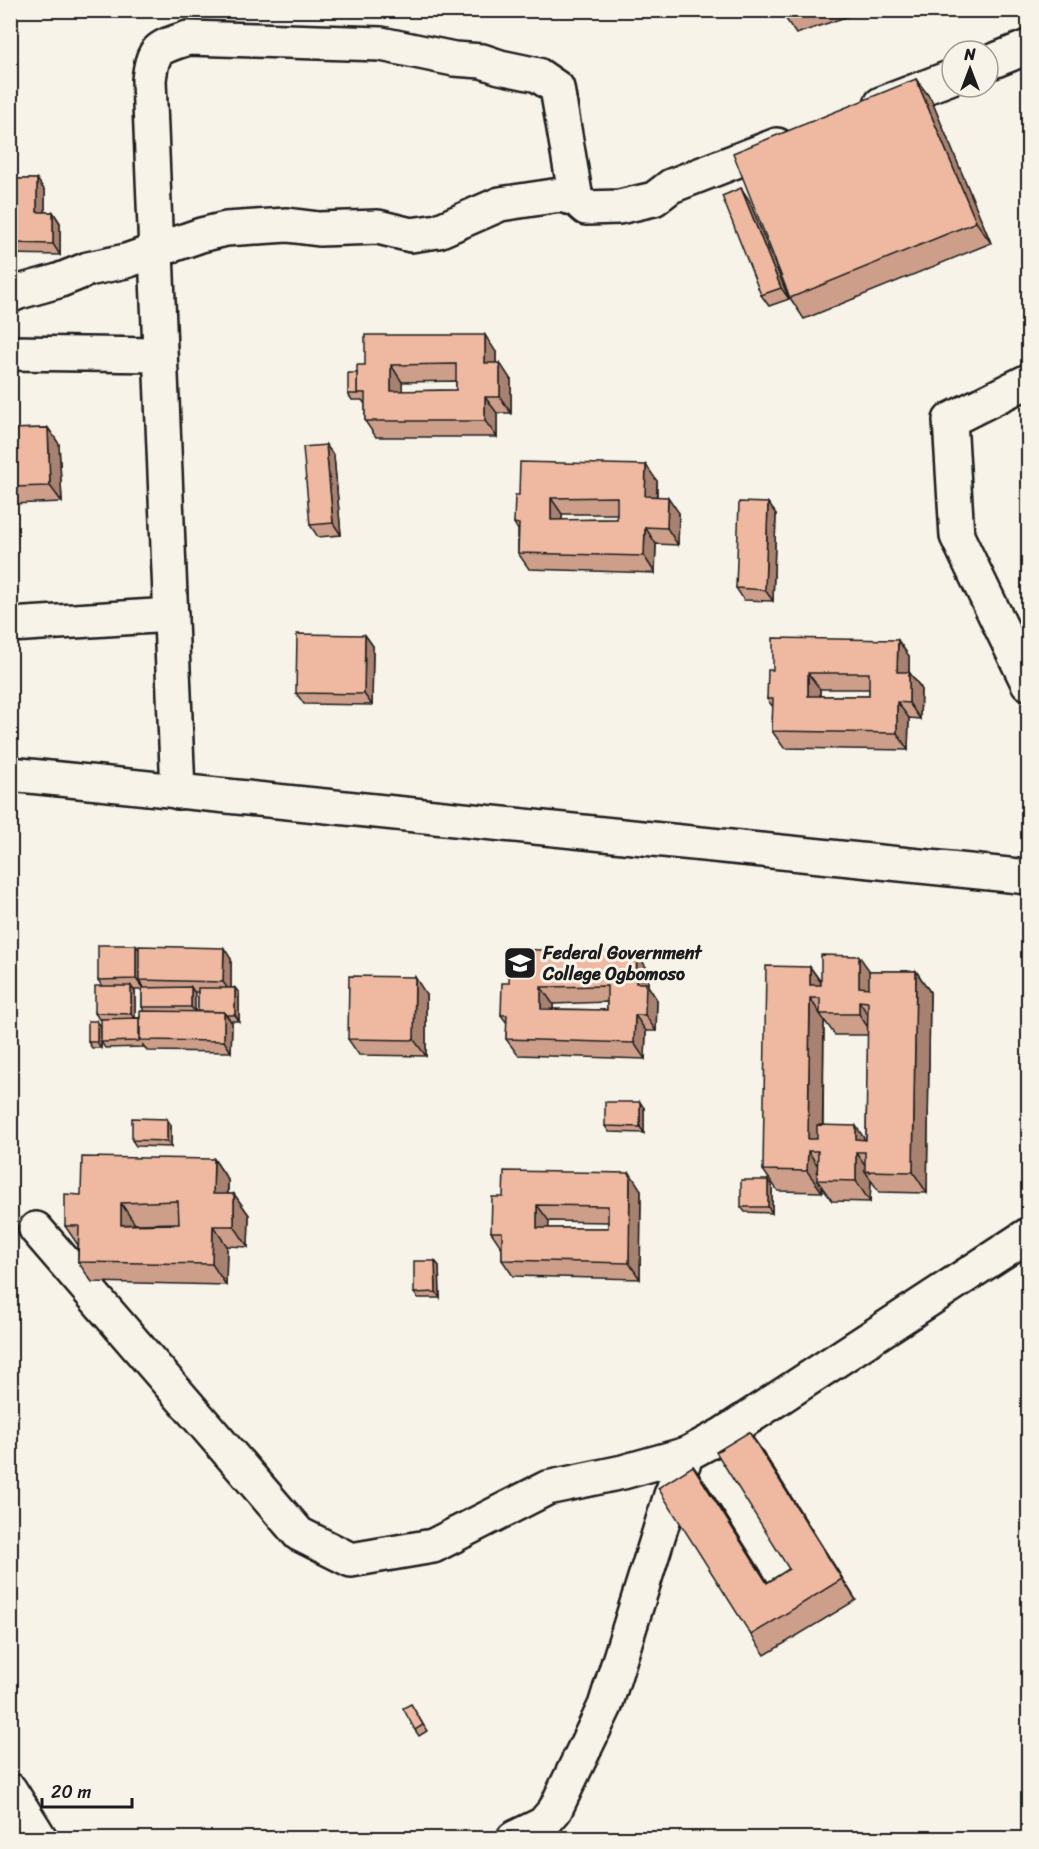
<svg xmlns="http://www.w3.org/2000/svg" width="1039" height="1849" font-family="Sriracha,sans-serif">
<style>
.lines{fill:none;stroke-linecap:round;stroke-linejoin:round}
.street-casing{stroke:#1c1c1c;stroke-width:38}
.street{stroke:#f7f3e8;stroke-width:33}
.wall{fill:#cd9f8a;stroke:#1c1c1c;stroke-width:1.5;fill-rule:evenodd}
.shaded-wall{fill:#a78270;stroke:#1c1c1c;stroke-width:1.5}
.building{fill:#eeb9a0;stroke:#1c1c1c;stroke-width:1.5;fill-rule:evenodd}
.labels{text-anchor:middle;stroke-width:6;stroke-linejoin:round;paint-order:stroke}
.poi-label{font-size:18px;font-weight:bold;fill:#1c1c1c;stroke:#f7f3e8;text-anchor:start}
</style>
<rect width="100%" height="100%" fill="#f7f3e8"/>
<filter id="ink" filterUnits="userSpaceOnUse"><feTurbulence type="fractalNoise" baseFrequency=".0167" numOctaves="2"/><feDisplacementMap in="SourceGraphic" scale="12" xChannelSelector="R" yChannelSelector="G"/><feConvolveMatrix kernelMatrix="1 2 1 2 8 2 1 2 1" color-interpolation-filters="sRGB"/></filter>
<g filter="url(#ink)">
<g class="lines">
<defs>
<g id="street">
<path d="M 988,63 L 1028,47"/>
<path d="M 881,104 L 952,77"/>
<path d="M 10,296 L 19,292 L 58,281 L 88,269 L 126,261 L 201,235 L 226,229 L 287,225 L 319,229 L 378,227 L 411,235 L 438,231 L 500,204 L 560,195 L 576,199"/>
<path d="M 10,353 L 160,355"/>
<path d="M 1028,381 L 950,420 L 957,536 L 1028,683"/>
<path d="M 10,625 L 171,615"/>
<path d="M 10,774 L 1028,877"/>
<path d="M 178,792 L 149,80 C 153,47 158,48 188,38 L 381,44 L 454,59 L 482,61 L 500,67 L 538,75 L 557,88 L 576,199 L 586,208 L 619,207 L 654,199 L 671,186 L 777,145"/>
<path d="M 36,1229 L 299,1534 L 351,1560 L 433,1546 L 547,1488 L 623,1472 L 687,1454"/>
<path d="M 10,1790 L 40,1838"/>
<path d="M 514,1838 L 543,1824 L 555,1810 L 605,1706 L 671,1495 L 687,1454 L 722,1435 L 1028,1235"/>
</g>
</defs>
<!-- street casing -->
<use href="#street" class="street-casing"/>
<!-- street -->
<use href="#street" class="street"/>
</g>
<!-- wall -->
<g class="wall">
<path d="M 780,10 L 866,10 L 796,34 Z"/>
<path d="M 916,79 L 931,99 L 991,243 L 804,319 L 790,298 Z"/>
<path d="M 10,179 L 37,179 L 45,191 L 45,212 L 53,212 L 60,223 L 60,255 L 10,254 Z"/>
<path d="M 741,188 L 749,200 L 789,299 L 769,306 L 761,295 Z"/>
<path d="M 496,352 L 496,363 L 511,380 L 511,413 L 497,413 L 497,437 L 376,437 L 365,421 L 365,404 L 362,400 L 352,400 L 348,394 L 357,373 L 365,365 ZM 456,381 L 456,390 L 402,391 L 402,382 Z"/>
<path d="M 48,428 L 59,444 L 62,502 L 10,504 L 10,429 Z"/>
<path d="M 326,445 L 334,456 L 341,535 L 318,537 L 310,525 Z"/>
<path d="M 657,481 L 657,497 L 679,513 L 678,545 L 656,544 L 655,573 L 529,569 L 518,553 L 518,530 L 514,523 L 519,495 ZM 562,514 L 617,514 L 617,519 L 562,520 Z"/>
<path d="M 768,503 L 776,514 L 773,601 L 744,600 L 736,588 Z"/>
<path d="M 365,635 L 373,646 L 372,705 L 304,704 L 296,693 Z"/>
<path d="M 909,656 L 909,672 L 921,688 L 920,719 L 909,718 L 908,750 L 784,748 L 772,731 L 773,707 L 767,699 L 773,670 ZM 820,689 L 869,689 L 869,696 L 820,696 Z"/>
<path d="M 139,949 L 231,959 L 231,988 L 235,988 L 239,993 L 239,1021 L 230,1021 L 232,1023 L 231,1052 L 147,1051 L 143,1045 L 143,1047 L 105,1048 L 101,1042 L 108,1019 L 99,1019 L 95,1013 L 102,986 L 98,980 ZM 134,990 L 142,990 L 142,1007 L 144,1011 L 139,1018 L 135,1018 L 135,992 ZM 194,992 L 198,992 L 198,1011 L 195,1011 Z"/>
<path d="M 810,967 L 821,982 L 870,971 L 916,971 L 930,992 L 927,1193 L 879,1192 L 871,1180 L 870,1202 L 832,1201 L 822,1187 L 822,1192 L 778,1191 L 763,1170 ZM 824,1020 L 835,1035 L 868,1035 L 866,1140 L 823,1125 Z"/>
<path d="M 648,970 L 648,986 L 657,1000 L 656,1031 L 646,1031 L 645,1059 L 518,1055 L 506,1039 L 507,1023 L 501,1015 L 509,983 ZM 607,1002 L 607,1010 L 553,1009 L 553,1004 Z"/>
<path d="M 426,994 L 426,1056 L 359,1055 L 348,1039 Z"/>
<path d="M 97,1021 L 101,1027 L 101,1048 L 92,1048 L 88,1042 Z"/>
<path d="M 644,1108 L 644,1133 L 609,1132 L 605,1126 Z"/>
<path d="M 171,1125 L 171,1147 L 136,1146 L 132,1140 Z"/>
<path d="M 214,1159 L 228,1180 L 228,1194 L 234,1194 L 249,1215 L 248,1247 L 227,1246 L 226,1285 L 92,1282 L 78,1262 L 78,1245 L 65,1226 L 81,1195 ZM 179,1223 L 179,1224 L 135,1224 Z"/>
<path d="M 772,1186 L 772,1213 L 745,1212 L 741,1207 Z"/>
<path d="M 641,1190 L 640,1279 L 513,1276 L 502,1260 L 502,1248 L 491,1232 L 503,1197 ZM 549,1221 L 608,1222 L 608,1228 L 548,1228 Z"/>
<path d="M 435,1261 L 439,1266 L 440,1298 L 418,1298 L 414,1293 Z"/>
<path d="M 749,1432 L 763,1452 L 856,1600 L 765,1655 L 751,1635 L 693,1466 L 708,1487 L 768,1582 L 789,1569 Z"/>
<path d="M 411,1704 L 427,1731 L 419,1736 L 415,1730 Z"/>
</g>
<!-- shaded-wall -->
<g class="shaded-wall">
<path d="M 916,79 L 931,99 L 991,243 L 976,222 Z"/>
<path d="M 37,179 L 45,191 L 45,223 L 37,212 Z"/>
<path d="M 741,188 L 749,200 L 789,299 L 781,288 Z"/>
<path d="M 53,212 L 60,223 L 60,255 L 53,244 Z"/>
<path d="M 485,335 L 496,352 L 496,380 L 485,363 Z"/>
<path d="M 500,363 L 511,380 L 511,413 L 500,397 Z"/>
<path d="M 391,365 L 402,382 L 403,408 L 391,391 Z"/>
<path d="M 485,397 L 497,413 L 497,437 L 485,421 Z"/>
<path d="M 48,428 L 59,444 L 62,502 L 50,486 Z"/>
<path d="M 326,445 L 334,456 L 341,535 L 333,523 Z"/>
<path d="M 646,465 L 657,481 L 656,512 L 645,496 Z"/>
<path d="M 668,497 L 679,513 L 678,545 L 667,528 Z"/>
<path d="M 551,498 L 562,514 L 562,537 L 551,520 Z"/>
<path d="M 768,503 L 776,514 L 773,601 L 765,590 Z"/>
<path d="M 645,527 L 656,544 L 655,573 L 644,556 Z"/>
<path d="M 365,635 L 373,646 L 372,705 L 364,694 Z"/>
<path d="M 898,640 L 909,656 L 909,688 L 897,672 Z"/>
<path d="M 909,672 L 921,688 L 920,719 L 909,703 Z"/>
<path d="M 808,673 L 820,689 L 819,712 L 808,696 Z"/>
<path d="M 897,702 L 909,718 L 908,750 L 897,733 Z"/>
<path d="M 136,945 L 144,956 L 139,980 L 144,988 L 144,990 L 136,979 Z"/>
<path d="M 224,948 L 231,959 L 231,993 L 223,982 Z"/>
<path d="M 637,953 L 648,970 L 648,986 L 657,1000 L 656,1031 L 645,1015 L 636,983 Z"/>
<path d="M 859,956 L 874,977 L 873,1008 L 859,987 Z"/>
<path d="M 810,967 L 825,988 L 810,985 Z"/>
<path d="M 916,971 L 930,992 L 927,1193 L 913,1172 Z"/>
<path d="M 415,977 L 426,994 L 426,1056 L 414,1040 Z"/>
<path d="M 131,986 L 135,992 L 135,1019 L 131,1014 Z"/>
<path d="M 191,987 L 195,993 L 195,1012 L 191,1007 Z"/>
<path d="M 541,987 L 553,1004 L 553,1025 L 541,1009 Z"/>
<path d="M 235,988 L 239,993 L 239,1021 L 235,1015 Z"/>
<path d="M 810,998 L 824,1020 L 822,1158 L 808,1139 Z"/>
<path d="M 859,1001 L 873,1022 L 873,1035 L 859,1014 Z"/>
<path d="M 224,1012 L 232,1023 L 231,1052 L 224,1041 Z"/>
<path d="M 635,1015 L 646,1031 L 645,1059 L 634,1043 Z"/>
<path d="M 97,1021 L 101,1027 L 101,1048 L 97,1042 Z"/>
<path d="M 640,1102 L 644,1108 L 644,1133 L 640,1127 Z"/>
<path d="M 167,1119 L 171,1125 L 171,1147 L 167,1141 Z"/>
<path d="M 856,1126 L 870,1147 L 856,1139 Z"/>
<path d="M 808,1151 L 822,1172 L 817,1180 L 822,1187 L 822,1192 L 807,1171 Z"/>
<path d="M 856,1152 L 870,1172 L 865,1171 L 871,1180 L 870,1202 L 856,1181 Z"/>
<path d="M 214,1159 L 228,1180 L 227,1215 L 213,1194 Z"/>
<path d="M 630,1173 L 641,1190 L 640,1279 L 629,1263 Z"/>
<path d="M 768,1180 L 772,1186 L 772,1213 L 768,1207 Z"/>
<path d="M 234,1194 L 249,1215 L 248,1247 L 234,1226 Z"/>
<path d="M 121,1203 L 135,1224 L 121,1225 Z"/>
<path d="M 537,1205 L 549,1221 L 548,1244 L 537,1228 Z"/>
<path d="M 213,1226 L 227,1246 L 226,1285 L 212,1264 Z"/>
<path d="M 435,1261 L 439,1266 L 440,1298 L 436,1292 Z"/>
<path d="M 749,1432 L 763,1452 L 856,1600 L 842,1579 Z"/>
<path d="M 693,1466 L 708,1487 L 781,1604 L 767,1583 Z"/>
</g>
<!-- building -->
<g class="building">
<path d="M 916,79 L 976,222 L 790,298 L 733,153 Z"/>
<path d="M 10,179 L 37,179 L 37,212 L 53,212 L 53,244 L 10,243 Z"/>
<path d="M 741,188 L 781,288 L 761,295 L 722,196 Z"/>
<path d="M 365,335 L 485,335 L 485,363 L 500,363 L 500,397 L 485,397 L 485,421 L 365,421 L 365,393 L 357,393 L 357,365 L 365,365 ZM 456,364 L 456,390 L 391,391 L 391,365 Z"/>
<path d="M 348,373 L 357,373 L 357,393 L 358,394 L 348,394 Z"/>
<path d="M 48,428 L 50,486 L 10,487 L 10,429 Z"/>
<path d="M 326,445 L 333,523 L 310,525 L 303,447 Z"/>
<path d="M 520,462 L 646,465 L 645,496 L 668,497 L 667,528 L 645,527 L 644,556 L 518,553 L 519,524 L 514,523 L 515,495 L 519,495 ZM 617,497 L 617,519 L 551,520 L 551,498 Z"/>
<path d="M 739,502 L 768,503 L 765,590 L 736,588 Z"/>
<path d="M 297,634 L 365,635 L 364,694 L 296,693 Z"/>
<path d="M 773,638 L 898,640 L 897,672 L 909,672 L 909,703 L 897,702 L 897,733 L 772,731 L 773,699 L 767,699 L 768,670 L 773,670 ZM 808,673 L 869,673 L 869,696 L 808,696 Z"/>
<path d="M 98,945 L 136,945 L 136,979 L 98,980 Z"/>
<path d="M 139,946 L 224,948 L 223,982 L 139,980 Z"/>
<path d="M 510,949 L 637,953 L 636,983 L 646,983 L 645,1015 L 635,1015 L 634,1043 L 506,1039 L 507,1015 L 501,1015 L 502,983 L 509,983 ZM 607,986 L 607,1010 L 541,1009 L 541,987 Z"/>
<path d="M 821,955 L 859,956 L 859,987 L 869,988 L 869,971 L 916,971 L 913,1172 L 865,1171 L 865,1152 L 856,1152 L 856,1181 L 817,1180 L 818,1151 L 808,1151 L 807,1171 L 763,1170 L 766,966 L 810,967 L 810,985 L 821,985 ZM 810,998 L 820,998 L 820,1014 L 859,1014 L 859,1001 L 868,1002 L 866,1140 L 856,1139 L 856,1126 L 817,1125 L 817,1139 L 808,1139 Z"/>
<path d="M 349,976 L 415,977 L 414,1040 L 348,1039 Z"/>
<path d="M 95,986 L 131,986 L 131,1014 L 95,1013 Z"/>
<path d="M 191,987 L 191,1007 L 142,1007 L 142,988 Z"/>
<path d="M 198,988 L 235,988 L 235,1015 L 226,1015 L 224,1012 L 198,1011 Z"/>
<path d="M 140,1011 L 224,1012 L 224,1041 L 140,1040 Z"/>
<path d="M 139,1018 L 139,1041 L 101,1042 L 101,1019 Z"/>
<rect x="88" y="1021" width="9" height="21"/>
<path d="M 605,1102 L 640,1102 L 640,1127 L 605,1126 Z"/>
<path d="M 132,1118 L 167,1119 L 167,1141 L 132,1140 Z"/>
<path d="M 82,1157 L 214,1159 L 213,1194 L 234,1194 L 234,1226 L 213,1226 L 212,1264 L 78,1262 L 79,1226 L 65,1226 L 65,1194 L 81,1195 ZM 178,1201 L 179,1224 L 121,1225 L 121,1203 Z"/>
<path d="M 504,1171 L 630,1173 L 629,1263 L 502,1260 L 502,1232 L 491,1232 L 492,1197 L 503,1197 ZM 537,1205 L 608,1206 L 608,1228 L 537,1228 Z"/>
<rect x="741" y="1180" width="27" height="27"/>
<path d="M 414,1261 L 435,1261 L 436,1292 L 414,1293 Z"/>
<path d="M 749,1432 L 842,1579 L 751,1635 L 658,1488 L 693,1466 L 767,1583 L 789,1569 L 716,1452 Z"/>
<path d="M 411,1704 L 423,1725 L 415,1730 L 403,1708 Z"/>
<path d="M 510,1832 L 513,1839 L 495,1839 Z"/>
</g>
</g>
<!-- icons -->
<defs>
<symbol id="university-square" viewBox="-11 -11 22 22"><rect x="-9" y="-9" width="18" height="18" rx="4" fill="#1c1c1c" stroke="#f7f3e8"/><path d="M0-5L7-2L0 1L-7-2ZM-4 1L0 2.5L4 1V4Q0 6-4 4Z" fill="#fff"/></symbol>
</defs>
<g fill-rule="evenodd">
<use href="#university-square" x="501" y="944" width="38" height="38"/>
</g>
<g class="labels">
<!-- poi labels -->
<g class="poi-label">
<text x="543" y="959">Federal Government<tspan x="543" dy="21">College Ogbomoso</tspan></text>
</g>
</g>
<!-- margin -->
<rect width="1039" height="1849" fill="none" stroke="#f7f3e8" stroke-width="36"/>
<rect x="18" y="18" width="1003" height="1813" fill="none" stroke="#1c1c1c" stroke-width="2" filter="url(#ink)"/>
<!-- north arrow -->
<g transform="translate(970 69)"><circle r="28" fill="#f7f3e8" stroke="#9f9d96" stroke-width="1.5"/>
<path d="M0-4.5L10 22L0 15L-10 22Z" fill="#1c1c1c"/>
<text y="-9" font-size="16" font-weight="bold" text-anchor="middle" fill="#1c1c1c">N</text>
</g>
<!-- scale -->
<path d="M42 1798v9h90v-9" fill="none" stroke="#1c1c1c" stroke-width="3"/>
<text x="51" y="1798" font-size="18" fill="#1c1c1c" stroke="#f7f3e8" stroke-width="4.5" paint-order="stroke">20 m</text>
</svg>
